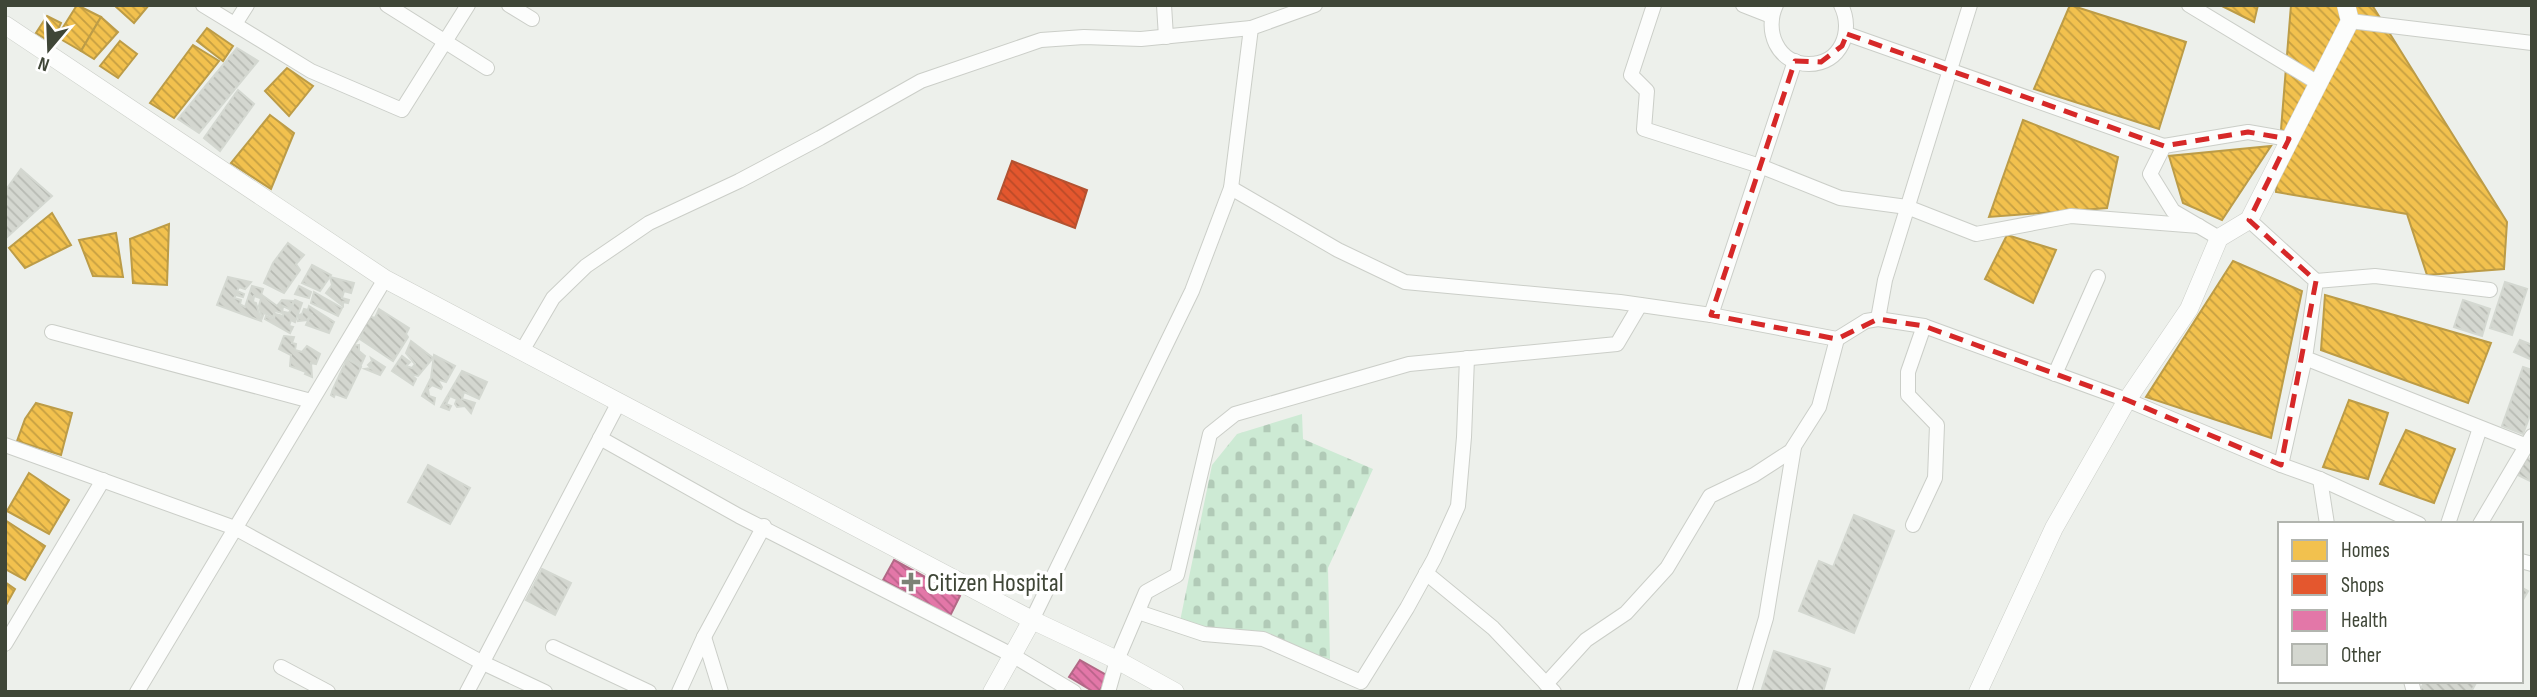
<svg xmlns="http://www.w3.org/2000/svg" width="2537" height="697" font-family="'Sofia Sans Condensed',sans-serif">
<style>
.cemetery{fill:url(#cemetery-stones)}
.homes{fill:url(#homes-back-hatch);stroke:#bc9c47;stroke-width:2}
.shops{fill:url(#shops-back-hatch);stroke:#b25231;stroke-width:2}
.health{fill:url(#health-back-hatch);stroke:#b26886;stroke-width:2}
.building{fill:url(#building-back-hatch);stroke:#d4d8d1;stroke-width:2}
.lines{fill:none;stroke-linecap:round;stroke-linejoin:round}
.minor-casing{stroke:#cbcec8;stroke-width:16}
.tertiary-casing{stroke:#cbcec8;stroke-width:19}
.minor{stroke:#fcfdfc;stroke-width:14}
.tertiary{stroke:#fcfdfc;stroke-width:18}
.marked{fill:none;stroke:#d62828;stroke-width:5;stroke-dasharray:14 9;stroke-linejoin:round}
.poi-dot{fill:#7c8276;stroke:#fff;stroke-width:2.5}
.labels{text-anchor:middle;stroke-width:7;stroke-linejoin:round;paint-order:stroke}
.poi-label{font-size:26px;fill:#3f4637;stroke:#fff;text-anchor:start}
</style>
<defs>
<pattern id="cemetery-stones" width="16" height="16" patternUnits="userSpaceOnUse" patternTransform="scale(1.75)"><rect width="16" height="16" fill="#cdead4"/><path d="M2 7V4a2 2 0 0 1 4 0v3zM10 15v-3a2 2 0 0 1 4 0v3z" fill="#b1cab7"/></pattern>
<pattern id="homes-back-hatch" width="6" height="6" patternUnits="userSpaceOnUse" patternTransform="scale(1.75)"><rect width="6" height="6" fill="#f2c14e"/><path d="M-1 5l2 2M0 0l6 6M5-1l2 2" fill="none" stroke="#c59f42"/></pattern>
<pattern id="shops-back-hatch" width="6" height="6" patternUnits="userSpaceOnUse" patternTransform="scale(1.75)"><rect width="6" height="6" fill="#e4572e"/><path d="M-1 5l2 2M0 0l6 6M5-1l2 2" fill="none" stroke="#ba4a28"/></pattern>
<pattern id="health-back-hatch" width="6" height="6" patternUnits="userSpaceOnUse" patternTransform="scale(1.75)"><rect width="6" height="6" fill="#e377a8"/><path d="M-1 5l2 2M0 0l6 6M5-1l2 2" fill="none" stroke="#b9638a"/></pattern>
<pattern id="building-back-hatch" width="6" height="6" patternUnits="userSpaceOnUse" patternTransform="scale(1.75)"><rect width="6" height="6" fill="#d4d7d0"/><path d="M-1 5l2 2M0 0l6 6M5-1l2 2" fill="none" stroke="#b7bab3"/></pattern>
</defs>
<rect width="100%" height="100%" fill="#edf0eb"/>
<!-- cemetery -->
<path class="cemetery" d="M 1302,414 L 1303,439 L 1373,469 L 1328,568 L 1330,659 L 1179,626 L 1212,465 L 1237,434 Z"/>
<!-- homes -->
<g class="homes">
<path d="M 77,5 L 101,17 L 81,51 L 57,37 Z"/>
<path d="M 114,5 L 149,5 L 134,23 Z"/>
<path d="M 2070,5 L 2186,42 L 2159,129 L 2034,89 Z"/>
<path d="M 2220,5 L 2258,5 L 2254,22 Z"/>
<path d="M 2291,5 L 2372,5 L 2507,222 L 2504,269 L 2427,275 L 2407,214 L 2276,192 Z"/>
<path d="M 47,16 L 61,23 L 52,43 L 36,33 Z"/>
<path d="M 101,17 L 118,32 L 94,59 L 81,51 Z"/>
<path d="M 207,28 L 233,46 L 223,61 L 197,41 Z"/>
<path d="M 120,41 L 137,54 L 118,78 L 100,66 Z"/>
<path d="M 193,45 L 219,61 L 174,118 L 150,103 Z"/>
<path d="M 287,68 L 313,86 L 289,116 L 265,91 Z"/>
<path d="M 270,115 L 294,133 L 271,189 L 231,163 Z"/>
<path d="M 2023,120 L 2118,157 L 2107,208 L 1989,217 Z"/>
<path d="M 2271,146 L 2222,220 L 2183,203 L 2169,156 Z"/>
<path d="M 52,213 L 71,245 L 25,268 L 9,248 Z"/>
<path d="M 169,224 L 167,285 L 133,283 L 130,239 Z"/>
<path d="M 116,233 L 123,277 L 93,276 L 79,240 Z"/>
<path d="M 2007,235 L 2056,250 L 2033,303 L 1985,279 Z"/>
<path d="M 2233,261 L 2302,291 L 2271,438 L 2146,397 Z"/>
<path d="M 2325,295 L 2491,343 L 2468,403 L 2321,350 Z"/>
<path d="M 2349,400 L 2388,413 L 2368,479 L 2323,467 Z"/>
<path d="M 36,403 L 72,413 L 61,455 L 17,441 L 25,419 Z"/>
<path d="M 2406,430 L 2455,449 L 2434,503 L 2380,484 Z"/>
<path d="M 29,473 L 69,500 L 49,534 L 7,511 Z"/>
<path d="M 5,520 L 45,546 L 25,580 L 5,569 Z"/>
<path d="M 5,582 L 15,589 L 5,607 Z"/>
</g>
<!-- shops -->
<path class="shops" d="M 1012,161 L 1087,190 L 1075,228 L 998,199 Z"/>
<!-- health -->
<g class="health">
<path d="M 894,560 L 960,596 L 950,616 L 883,580 Z"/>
<path d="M 1080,660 L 1108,676 L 1099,692 L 1094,692 L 1069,677 Z"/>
</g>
<!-- building -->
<g class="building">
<path d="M 237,48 L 258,61 L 199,133 L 178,119 Z"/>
<path d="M 238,90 L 254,104 L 220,151 L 204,138 Z"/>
<path d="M 21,169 L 52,196 L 5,239 L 5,191 Z"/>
<path d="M 288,243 L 304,255 L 296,264 L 300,270 L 284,293 L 264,283 L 273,263 Z"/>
<path d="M 312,265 L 331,275 L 320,291 L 302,283 Z"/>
<path d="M 228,277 L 251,282 L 245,289 L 239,287 L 237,291 L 244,294 L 243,297 L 236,295 L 234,298 L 241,300 L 240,304 L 245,307 L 252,286 L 263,289 L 260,298 L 254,296 L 253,302 L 256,303 L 261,321 L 217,305 Z"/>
<path d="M 330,277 L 354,283 L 351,293 L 344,291 L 342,298 L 349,300 L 348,303 L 343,302 L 343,306 L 326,293 L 332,285 Z"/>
<path d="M 2505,282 L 2527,289 L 2512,335 L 2490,328 Z"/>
<path d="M 299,286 L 311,292 L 309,298 L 295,294 Z"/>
<path d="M 314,292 L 342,308 L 338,316 L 311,303 Z"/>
<path d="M 262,295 L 277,306 L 282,300 L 294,301 L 289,309 L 283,306 L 282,313 L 275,311 L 273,317 L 264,313 L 262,318 L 259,306 Z"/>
<path d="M 295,300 L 302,303 L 295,322 L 291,320 L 289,326 L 293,327 L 290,333 L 265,319 L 266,316 L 274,319 L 275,314 L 283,316 L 284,312 L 289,313 Z"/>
<path d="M 2463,300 L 2490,309 L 2482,336 L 2454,327 Z"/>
<path d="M 309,306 L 334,322 L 329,333 L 306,325 L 312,313 L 307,320 L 298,321 L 299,315 L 302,314 L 304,309 L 308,310 Z"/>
<path d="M 379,309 L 409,328 L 406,334 L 408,337 L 393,361 L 360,339 L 368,316 L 375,318 Z"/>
<path d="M 355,335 L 358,340 L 353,346 L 359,345 L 359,351 L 365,356 L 361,365 L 345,356 Z"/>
<path d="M 284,336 L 294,337 L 292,343 L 296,344 L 295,350 L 302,352 L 307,346 L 320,354 L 316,364 L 311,363 L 312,377 L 305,374 L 306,372 L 290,366 L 291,355 L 279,349 Z"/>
<path d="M 2520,340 L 2532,345 L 2532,360 L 2514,352 Z"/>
<path d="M 411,341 L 433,358 L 418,376 L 410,374 L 416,379 L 413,385 L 392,371 L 402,356 L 410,362 L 406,366 L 412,368 L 415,364 L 406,353 Z"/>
<path d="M 434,355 L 455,366 L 446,382 L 437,379 L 442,387 L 441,389 L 432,385 L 428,389 L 429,396 L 435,398 L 434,404 L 422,396 L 431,378 Z"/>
<path d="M 371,358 L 385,367 L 380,375 L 365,369 L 371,368 L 368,365 L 372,361 Z"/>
<path d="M 347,359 L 361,367 L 346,398 L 335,394 L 334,397 L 331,395 L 333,389 Z"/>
<path d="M 2523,367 L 2532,370 L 2532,410 L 2523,434 L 2502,426 Z"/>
<path d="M 462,371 L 487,382 L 479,399 L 464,392 L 462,399 L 475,403 L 471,413 L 465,406 L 457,407 L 455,404 L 457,399 L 450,396 L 446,404 L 451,406 L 449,410 L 441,407 Z"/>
<path d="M 2524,456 L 2532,460 L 2532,482 L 2514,473 Z"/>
<path d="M 428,465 L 470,488 L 450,524 L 408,502 Z"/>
<path d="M 1854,515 L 1894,531 L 1854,633 L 1799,611 L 1819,561 L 1833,567 Z"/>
<path d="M 542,569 L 571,583 L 555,615 L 526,600 Z"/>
<path d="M 2521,587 L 2528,591 L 2521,603 Z"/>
<path d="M 1774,651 L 1830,669 L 1823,692 L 1761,692 Z"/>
<path d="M 2425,681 L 2477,681 L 2471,692 L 2419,692 Z"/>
</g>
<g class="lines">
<defs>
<g id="minor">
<path d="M 203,5 L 311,71 L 402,110 L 468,5"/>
<path d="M 387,5 L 487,68"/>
<path d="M 509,5 L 532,19"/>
<path d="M 1164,5 L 1166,37"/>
<path d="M 1654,5 L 1631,75 L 1647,91 L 1644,129 L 1760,166 L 1840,198 L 1907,207 L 1976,234 L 2071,216 L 2199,226"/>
<path d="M 1743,5 L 1771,16"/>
<path d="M 1776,5 C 1764,30 1777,64 1809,64 C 1841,64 1854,31 1841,5"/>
<path d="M 2189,5 L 2318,83"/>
<path d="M 2350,21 L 2532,43"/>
<path d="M 235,24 L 247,5"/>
<path d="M 1847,34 L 2164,146"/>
<path d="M 1231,188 L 1338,250 L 1405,282 L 1620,302 L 1711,315 L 1837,339 L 1866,321 L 1878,319 L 1924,326 L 2127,400 L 2281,465 L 2320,479 L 2419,524"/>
<path d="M 2249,220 L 2316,281 L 2305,358 L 2527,446"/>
<path d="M 2219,238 L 2173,211 L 2150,174 L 2164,146 L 2248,132 L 2289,139"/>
<path d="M 2316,281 L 2375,276 L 2490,290"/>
<path d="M 1711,315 L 1795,61"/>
<path d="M 1878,319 L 1885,280 L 1970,5"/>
<path d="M 52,332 L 311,401"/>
<path d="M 522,351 L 553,298 L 586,266 L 649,223 L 739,181 L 820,138 L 921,81 L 1041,40 L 1084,37 L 1141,39 L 1251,28 L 1315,5"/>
<path d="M 2055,374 L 2098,277"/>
<path d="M 600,438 L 739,516 L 1012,655 L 1074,692"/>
<path d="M 5,445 L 235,528 L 481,662 L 545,692"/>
<path d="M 2281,465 L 2305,358"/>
<path d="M 2320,479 L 2327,524"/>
<path d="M 2448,524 L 2480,428"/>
<path d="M 2480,524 L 2532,436"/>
<path d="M 1913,525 L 1935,478 L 1937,425 L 1908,395 L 1908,372 L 1924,326"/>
<path d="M 2521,561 L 2532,564"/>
<path d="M 1426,573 L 1493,628 L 1554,692"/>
<path d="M 1138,612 L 1204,634 L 1263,639 L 1361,682 L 1407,608 L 1434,559 L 1458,506 L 1464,437 L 1467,358"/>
<path d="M 1032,620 L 1192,291 L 1231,188 L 1251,28"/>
<path d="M 704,637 L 721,692"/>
<path d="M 5,644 L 103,480"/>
<path d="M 553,647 L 649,692"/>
<path d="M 281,667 L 328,692"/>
<path d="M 2411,681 L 2414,692"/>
<path d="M 1546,684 L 1586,640 L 1626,613 L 1667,568 L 1710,496 L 1754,475 L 1791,451 L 1819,407 L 1837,339"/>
<path d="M 137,692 L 385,279"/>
<path d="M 467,692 L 619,402"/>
<path d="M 679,692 L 704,637 L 764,526"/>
<path d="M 1108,692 L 1117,660 L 1146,592 L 1177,575 L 1210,434 L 1235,414 L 1409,364 L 1617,344 L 1640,305"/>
<path d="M 1744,692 L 1766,618 L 1794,447"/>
</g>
<g id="tertiary">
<path d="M 5,25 L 385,279 L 1032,620 L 1117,660 L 1175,692"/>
<path d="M 992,692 L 1032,620"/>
<path d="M 1978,692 L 2054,528 L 2127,400 L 2189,309 L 2219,238 L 2249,220 L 2350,21 L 2346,5"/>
</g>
</defs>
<!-- minor casing -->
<use href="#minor" class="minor-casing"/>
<!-- tertiary casing -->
<use href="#tertiary" class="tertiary-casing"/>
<!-- minor -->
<use href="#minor" class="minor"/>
<!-- tertiary -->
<use href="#tertiary" class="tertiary"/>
</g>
<!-- marked area -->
<path class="marked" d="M 1847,34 L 2164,146 L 2248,132 L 2289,139 L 2249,220 L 2316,281 L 2281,465 L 2127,400 L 1924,326 L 1878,319 L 1837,339 L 1711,315 L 1795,61 L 1821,62 L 1842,46 Z"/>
<!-- markers -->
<path class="poi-dot" d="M907.5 571.5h7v7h7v7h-7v7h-7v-7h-7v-7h7z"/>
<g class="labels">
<!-- poi labels -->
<g class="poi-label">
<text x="927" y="591">Citizen Hospital</text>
</g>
</g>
<!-- border -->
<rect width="2537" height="697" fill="none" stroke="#3f4637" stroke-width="14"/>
<!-- legend -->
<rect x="2278" y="522" width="245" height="161" fill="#ffffff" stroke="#b2b5af" stroke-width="2"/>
<rect x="2292" y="540" width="35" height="21" fill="#f2c14e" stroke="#b2b5af" stroke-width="2"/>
<text x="2341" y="557" font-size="21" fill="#3f4637">Homes</text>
<rect x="2292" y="574" width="35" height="21" fill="#e4572e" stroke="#b2b5af" stroke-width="2"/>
<text x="2341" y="592" font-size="21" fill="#3f4637">Shops</text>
<rect x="2292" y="610" width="35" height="21" fill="#e377a8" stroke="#b2b5af" stroke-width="2"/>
<text x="2341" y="627" font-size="21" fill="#3f4637">Health</text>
<rect x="2292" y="644" width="35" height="21" fill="#d4d7d0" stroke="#b2b5af" stroke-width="2"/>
<text x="2341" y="662" font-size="21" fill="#3f4637">Other</text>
<!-- north arrow -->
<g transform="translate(49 49) rotate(199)" stroke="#ffffff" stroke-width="5" paint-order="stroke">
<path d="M0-5L12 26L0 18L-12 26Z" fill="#3f4637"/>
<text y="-10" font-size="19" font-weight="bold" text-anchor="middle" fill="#3f4637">N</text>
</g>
</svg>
